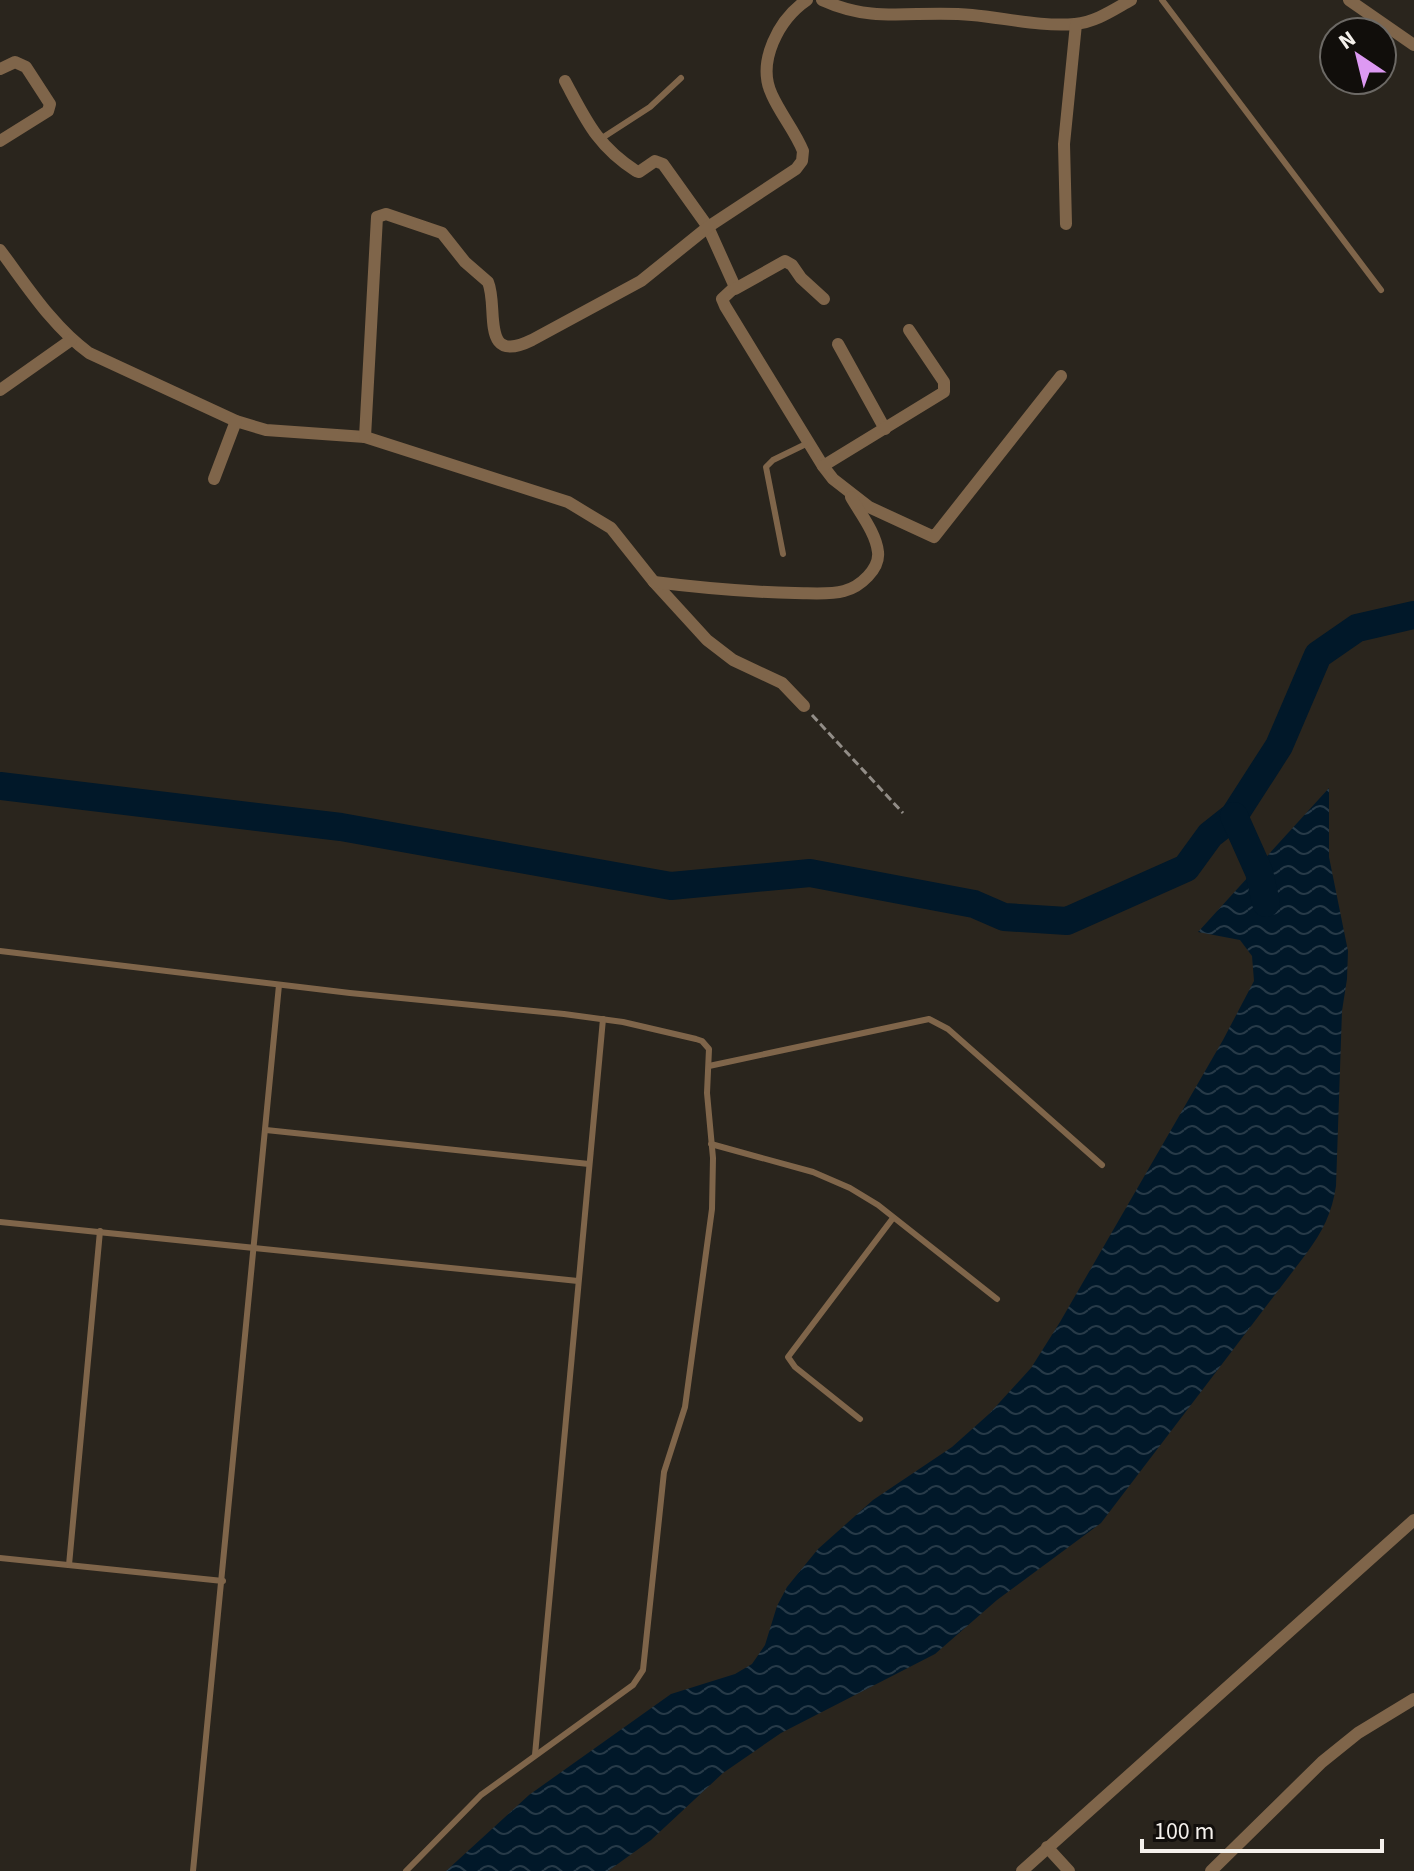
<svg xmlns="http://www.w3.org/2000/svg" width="1414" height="1871" font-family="'Source Sans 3',sans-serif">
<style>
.water{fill:url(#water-waves)}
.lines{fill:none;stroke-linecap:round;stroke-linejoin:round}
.river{stroke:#011829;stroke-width:28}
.path{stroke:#928d87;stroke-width:3;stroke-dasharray:8 4;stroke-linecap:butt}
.lane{stroke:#7f654a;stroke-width:6}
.street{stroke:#7f654a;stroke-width:12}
</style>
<defs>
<pattern id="water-waves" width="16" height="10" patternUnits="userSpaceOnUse" patternTransform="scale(2)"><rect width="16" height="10" fill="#011829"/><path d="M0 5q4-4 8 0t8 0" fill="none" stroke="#273a48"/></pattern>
</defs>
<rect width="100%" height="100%" fill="#2a251d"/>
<!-- water -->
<path class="water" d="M 1329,788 L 1329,857 L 1348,951 L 1347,979 L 1342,1011 L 1336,1186 C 1332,1213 1323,1231 1306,1254 L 1101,1523 L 997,1600 L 935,1654 L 781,1733 L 723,1773 L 651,1840 L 608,1871 L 446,1871 L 529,1795 L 671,1694 L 735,1674 L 752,1664 L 765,1645 L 777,1606 L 787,1587 L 818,1549 L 873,1500 L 952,1447 L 989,1414 L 1031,1368 L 1060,1322 L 1223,1040 L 1254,981 L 1252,956 L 1240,940 L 1198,932 Z"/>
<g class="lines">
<!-- river -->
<g class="river">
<path d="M 0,786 L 341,827 L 671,886 L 810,873 L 974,904 L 1004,917 L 1067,921 L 1186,868 L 1210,835 L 1234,816 L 1279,746 L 1318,655 L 1357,628 L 1414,615"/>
<path d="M 1234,816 L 1259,872 L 1266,903"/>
</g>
<!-- path -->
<path class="path" d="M 812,715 L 903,813"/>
<!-- lane -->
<g class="lane">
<path d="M 1162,0 L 1381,290"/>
<path d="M 599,140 L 650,107 L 681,78"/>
<path d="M 783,554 L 766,467 L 773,460 L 808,443"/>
<path d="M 0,951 L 350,993 L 564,1014 L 623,1022 L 696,1039 L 702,1041 L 709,1049 L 707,1093 L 713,1158 L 712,1209 L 685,1407 L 664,1472 L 643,1670 L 633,1685 L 481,1795 L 406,1871"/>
<path d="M 709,1066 L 929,1019 L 948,1029 L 1102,1165"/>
<path d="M 266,1130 L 589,1164"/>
<path d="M 711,1144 L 813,1172 L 850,1188 L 878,1205 L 997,1299"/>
<path d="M 0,1222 L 578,1281"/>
<path d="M 860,1419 L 795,1367 L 788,1357 L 893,1218"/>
<path d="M 0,1558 L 223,1581"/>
<path d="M 69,1565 L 100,1231"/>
<path d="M 535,1755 L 603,1019"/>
<path d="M 193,1871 L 279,985"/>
</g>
<!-- street -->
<g class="street">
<path d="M 822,0 C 877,25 915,9 972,15 C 1005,18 1042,27 1075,24 C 1096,22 1113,10 1131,0"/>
<path d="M 1349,0 L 1414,45"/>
<path d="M 0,69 L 15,62 L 26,67 L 50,104 L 48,111 L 0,141"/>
<path d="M 565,81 C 586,120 597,146 636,171 L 639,172 L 655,161 L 663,164 L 708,227 L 735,287 L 722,299 L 725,306 L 823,466 L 833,479 L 869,507 L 934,537 L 1061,376"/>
<path d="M 1066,224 L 1064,144 L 1076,24"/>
<path d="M 0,250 C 27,286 52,326 89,353 L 236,421 L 266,430 L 365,437 L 568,502 L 611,528 L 654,582 L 707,640 L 733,660 L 782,683 L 804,706"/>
<path d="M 735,289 L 785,261 L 792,265 L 801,278 L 824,299"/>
<path d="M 838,344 L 885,429"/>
<path d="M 0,390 L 71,340"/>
<path d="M 365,437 L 377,217 L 386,214 L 442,233 L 465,262 L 488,282 C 499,308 479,366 532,340 L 641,281 L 708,227 L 796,169 L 802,161 L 803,151 C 795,131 781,115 772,95 C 756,62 779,19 807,0"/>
<path d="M 823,466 L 944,392 L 944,382 L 909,330"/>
<path d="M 214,479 L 236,421"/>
<path d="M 654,582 C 702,588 748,592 795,593 C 811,593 829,595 844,591 C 860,587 880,569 878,552 C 876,533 860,513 851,497"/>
<path d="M 1047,1847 L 1069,1871"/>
<path d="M 1022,1871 L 1414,1520"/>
<path d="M 1211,1871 L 1322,1762 L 1358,1733 L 1414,1699"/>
</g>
</g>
<!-- north arrow -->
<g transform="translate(1358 56) rotate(325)"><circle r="38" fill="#110e0b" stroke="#6c6965" stroke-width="2"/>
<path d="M0-6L14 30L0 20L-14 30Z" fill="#dd99f3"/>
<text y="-12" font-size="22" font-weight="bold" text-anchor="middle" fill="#f5f1ec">N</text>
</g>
<!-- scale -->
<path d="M1142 1839v12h240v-12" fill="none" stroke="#f5f1ec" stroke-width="4"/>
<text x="1154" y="1839" font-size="24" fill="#f5f1ec" stroke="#110e0b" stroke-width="6" paint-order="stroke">100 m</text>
</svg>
